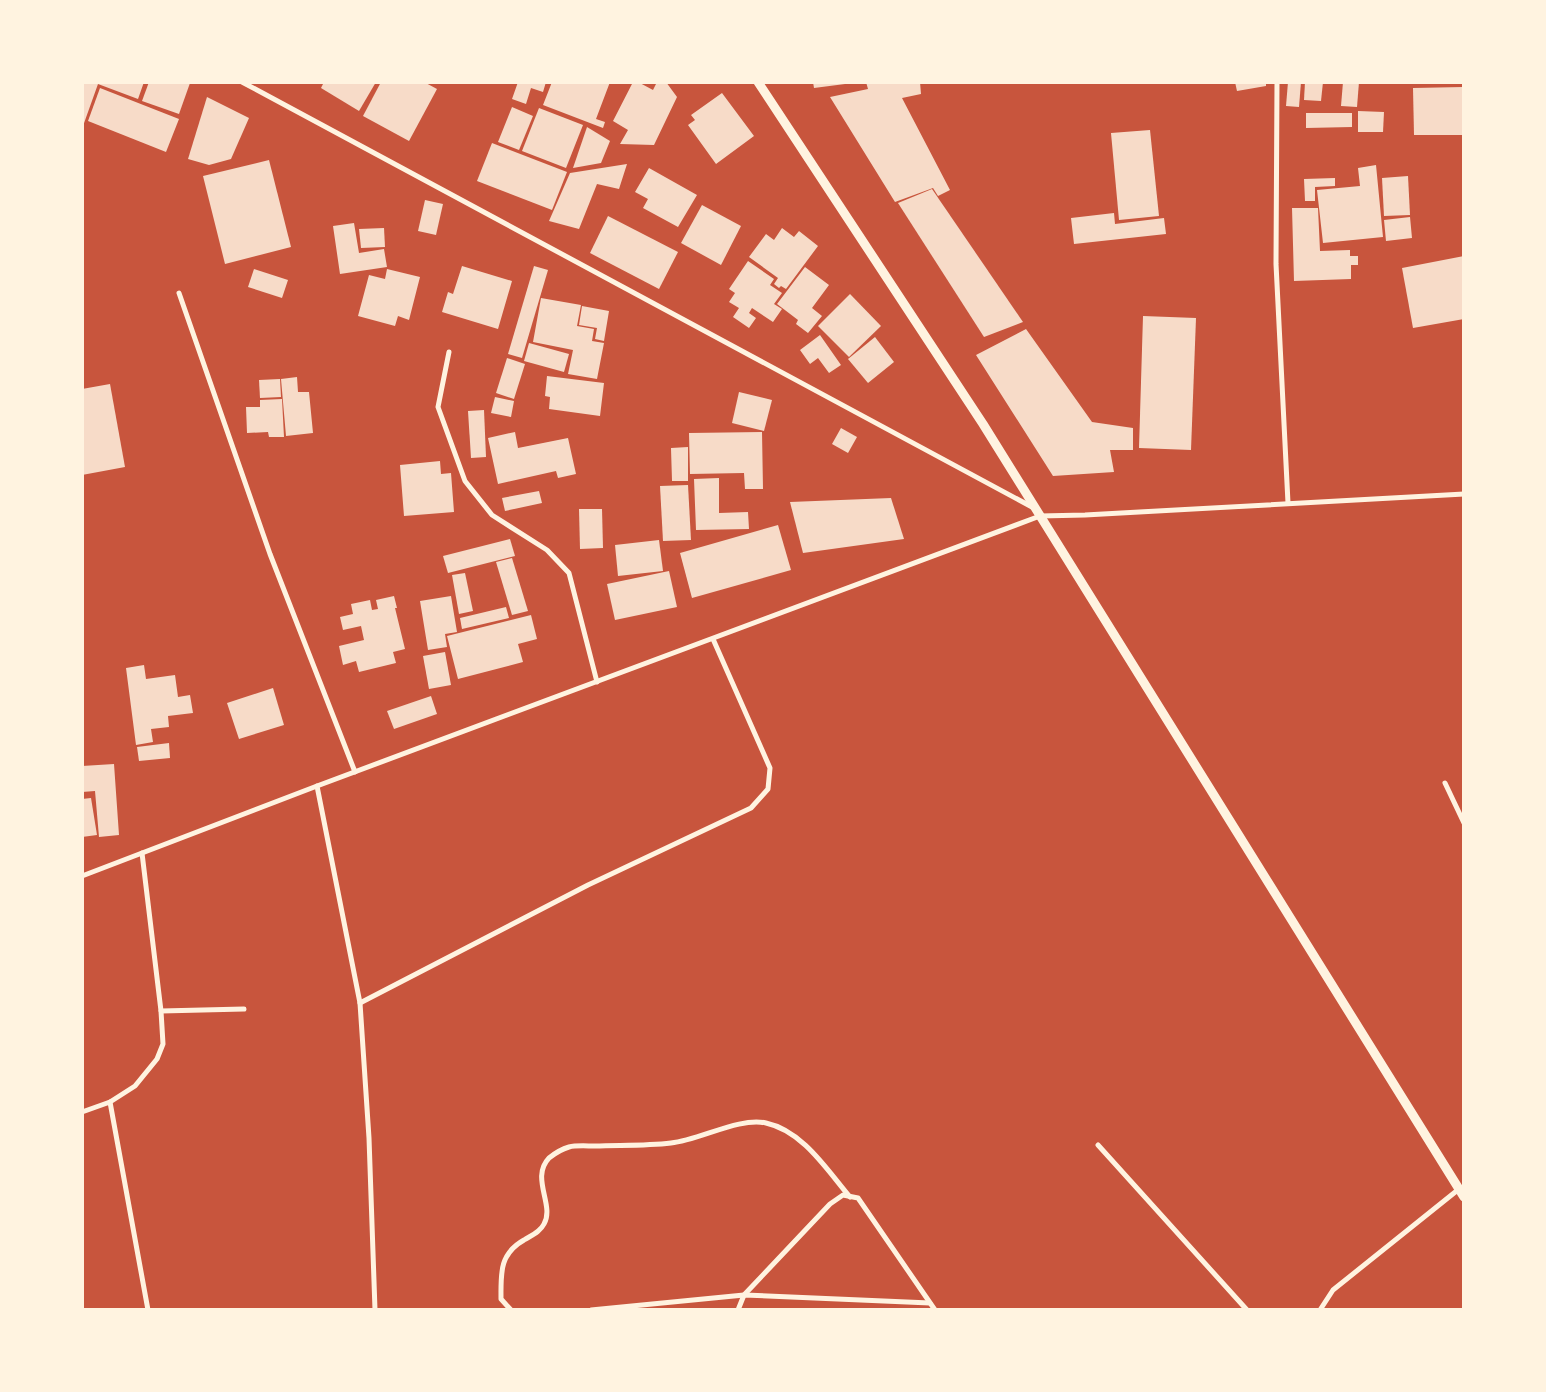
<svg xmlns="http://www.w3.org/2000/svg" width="1546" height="1392" font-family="'Work Sans',sans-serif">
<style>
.building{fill:#f7dbc8}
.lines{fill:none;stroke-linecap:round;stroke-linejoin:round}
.minor{stroke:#fff3e0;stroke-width:5}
.tertiary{stroke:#fff3e0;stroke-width:9}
</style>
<rect width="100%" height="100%" fill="#c8553d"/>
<!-- building -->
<g class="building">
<path d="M 83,82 L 144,82 L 138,99 L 98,84 L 83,126 Z"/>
<path d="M 149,82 L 190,83 L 179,114 L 142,101 Z"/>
<path d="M 324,82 L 376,82 L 359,111 L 321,88 Z"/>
<path d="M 381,82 L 424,82 L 437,89 L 409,141 L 363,116 Z"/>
<path d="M 518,82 L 546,82 L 543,92 L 531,88 L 526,104 L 512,99 Z"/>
<path d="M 552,82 L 610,82 L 596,119 L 605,122 L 603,128 L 543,105 Z"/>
<path d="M 633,82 L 638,82 L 653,90 L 657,82 L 666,82 L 677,97 L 654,145 L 620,144 L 628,130 L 613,121 Z"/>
<path d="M 813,82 L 845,82 L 845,84 L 814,88 Z"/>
<path d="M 866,82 L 920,82 L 921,94 L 902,98 L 950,190 L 938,196 L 933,188 L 895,202 L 830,97 L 868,89 Z"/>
<path d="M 1235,82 L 1266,82 L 1266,86 L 1237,91 Z"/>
<path d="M 1288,82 L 1301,82 L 1299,107 L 1286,106 Z"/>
<path d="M 1305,82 L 1323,82 L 1321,101 L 1304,100 Z"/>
<path d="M 1343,82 L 1359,82 L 1357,107 L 1341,106 Z"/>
<path d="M 1463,87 L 1464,135 L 1414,135 L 1413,88 Z"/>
<path d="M 100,88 L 179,119 L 166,152 L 88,121 Z"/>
<path d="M 722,93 L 754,136 L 716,164 L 688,125 L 695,120 L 691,115 Z"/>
<path d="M 207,97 L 249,118 L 231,159 L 209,165 L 188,159 Z"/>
<path d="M 512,107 L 533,116 L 519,150 L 498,142 Z"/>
<path d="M 539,108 L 583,125 L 566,168 L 522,151 Z"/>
<path d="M 1358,111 L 1384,112 L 1383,132 L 1358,132 Z"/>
<path d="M 1306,113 L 1352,113 L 1352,127 L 1306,128 Z"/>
<path d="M 587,127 L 610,141 L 601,163 L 573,168 Z"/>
<path d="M 1150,130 L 1159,216 L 1119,220 L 1111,133 Z"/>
<path d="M 492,143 L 567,172 L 552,210 L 477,181 Z"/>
<path d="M 269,160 L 291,247 L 225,264 L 203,176 Z"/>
<path d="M 627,164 L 619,189 L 597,184 L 579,229 L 549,221 L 570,173 Z"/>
<path d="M 1376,165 L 1383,237 L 1323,243 L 1317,190 L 1360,186 L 1358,168 Z"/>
<path d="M 649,168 L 697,195 L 678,227 L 643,208 L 648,199 L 635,192 Z"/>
<path d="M 1408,176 L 1410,215 L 1384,216 L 1382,178 Z"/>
<path d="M 1335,178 L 1335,186 L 1315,187 L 1315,201 L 1305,201 L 1304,179 Z"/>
<path d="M 932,189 L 1023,322 L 984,337 L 898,203 Z"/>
<path d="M 425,200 L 443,204 L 436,235 L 418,231 Z"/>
<path d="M 702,205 L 741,226 L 721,265 L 681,243 Z"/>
<path d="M 1292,208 L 1318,208 L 1320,251 L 1350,250 L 1350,256 L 1358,256 L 1358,265 L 1351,265 L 1351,279 L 1294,281 Z"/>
<path d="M 1114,213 L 1115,224 L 1164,218 L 1166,234 L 1074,244 L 1071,218 Z"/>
<path d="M 608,216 L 678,252 L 659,289 L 590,253 Z"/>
<path d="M 1410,217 L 1412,238 L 1386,241 L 1384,220 Z"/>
<path d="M 354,223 L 359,253 L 384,249 L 387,267 L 340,274 L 333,226 Z"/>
<path d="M 384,228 L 385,247 L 361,248 L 359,229 Z"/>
<path d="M 782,228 L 794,237 L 799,231 L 818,246 L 786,289 L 781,286 L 779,288 L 774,284 L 778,278 L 749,257 L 766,234 L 774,240 Z"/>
<path d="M 1464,256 L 1464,319 L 1413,328 L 1402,268 Z"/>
<path d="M 748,261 L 774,279 L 770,285 L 782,293 L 774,304 L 782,309 L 773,322 L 752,308 L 749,313 L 756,318 L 749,328 L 733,317 L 739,308 L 729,302 L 735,293 L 729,289 Z"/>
<path d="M 462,266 L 512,281 L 498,329 L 442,312 L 448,292 L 453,294 Z"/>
<path d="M 534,266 L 548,270 L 522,358 L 508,354 Z"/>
<path d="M 805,267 L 829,285 L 812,308 L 822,316 L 808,333 L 796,324 L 798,320 L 777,304 Z"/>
<path d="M 254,269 L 288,280 L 282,298 L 248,287 Z"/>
<path d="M 387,269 L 420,277 L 409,320 L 398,316 L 395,326 L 358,316 L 369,275 L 385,279 Z"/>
<path d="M 850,294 L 881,326 L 849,357 L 818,326 Z"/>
<path d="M 541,298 L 581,305 L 577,326 L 594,329 L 592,341 L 604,343 L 597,379 L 568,374 L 573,350 L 533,342 Z"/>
<path d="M 582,306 L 609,311 L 604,341 L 595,339 L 597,328 L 579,325 Z"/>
<path d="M 1143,316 L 1196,318 L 1191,450 L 1139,448 Z"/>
<path d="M 1026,329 L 1092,422 L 1133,428 L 1133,450 L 1110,450 L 1114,472 L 1053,476 L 976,355 Z"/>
<path d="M 820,335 L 841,365 L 829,373 L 818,358 L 810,364 L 800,350 Z"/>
<path d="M 875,337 L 894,362 L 868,383 L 848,359 Z"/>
<path d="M 529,343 L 569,354 L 564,372 L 524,361 Z"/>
<path d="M 507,358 L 525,364 L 514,399 L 496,393 Z"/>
<path d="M 547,376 L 604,383 L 600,416 L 549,409 L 550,397 L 545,396 Z"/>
<path d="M 297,377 L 298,392 L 309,392 L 313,433 L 286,436 L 281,379 Z"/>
<path d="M 280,379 L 281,397 L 260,398 L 259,380 Z"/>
<path d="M 110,384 L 125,467 L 82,475 L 82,389 Z"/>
<path d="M 739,392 L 772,400 L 764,431 L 732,423 Z"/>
<path d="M 495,397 L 514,401 L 511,417 L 491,413 Z"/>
<path d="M 282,399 L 284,437 L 269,437 L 268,432 L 247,433 L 246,407 L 260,407 L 260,400 Z"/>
<path d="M 484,410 L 486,457 L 471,458 L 468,411 Z"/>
<path d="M 841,428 L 857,437 L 848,453 L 832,444 Z"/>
<path d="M 515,432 L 518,448 L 568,438 L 576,474 L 558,478 L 556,471 L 498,484 L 488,438 Z"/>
<path d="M 762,432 L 763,489 L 745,489 L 744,473 L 690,474 L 689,433 Z"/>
<path d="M 688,447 L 688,481 L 672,481 L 671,448 Z"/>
<path d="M 440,461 L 441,474 L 451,473 L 454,512 L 404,516 L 400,465 Z"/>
<path d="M 719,478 L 719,513 L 748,512 L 749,529 L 696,530 L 694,479 Z"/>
<path d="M 688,485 L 691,540 L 663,541 L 660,486 Z"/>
<path d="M 539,491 L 542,503 L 505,511 L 502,498 Z"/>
<path d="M 891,498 L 904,539 L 803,553 L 790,502 Z"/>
<path d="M 579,509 L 602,509 L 603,548 L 580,549 Z"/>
<path d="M 778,525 L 791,570 L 692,598 L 680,553 Z"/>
<path d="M 510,539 L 515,556 L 448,573 L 443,556 Z"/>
<path d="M 659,540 L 663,571 L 618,576 L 615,545 Z"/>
<path d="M 512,558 L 528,611 L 512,615 L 496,562 Z"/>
<path d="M 669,571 L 677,607 L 615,620 L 607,584 Z"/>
<path d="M 465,573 L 473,611 L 459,614 L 452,575 Z"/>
<path d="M 394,596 L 397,608 L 395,608 L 405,649 L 393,652 L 396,663 L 359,672 L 356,661 L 343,665 L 339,646 L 364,640 L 361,626 L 343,630 L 340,617 L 353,614 L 351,604 L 370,600 L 372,610 L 378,609 L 376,600 Z"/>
<path d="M 451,596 L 457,632 L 445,634 L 447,647 L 428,650 L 420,601 Z"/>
<path d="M 506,607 L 509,618 L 462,629 L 460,618 Z"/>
<path d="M 531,615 L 537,639 L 518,644 L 523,662 L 458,679 L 447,636 Z"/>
<path d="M 445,652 L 451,685 L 429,689 L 423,656 Z"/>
<path d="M 144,665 L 146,679 L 175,675 L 178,697 L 190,695 L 193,713 L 168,716 L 169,727 L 151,729 L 153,742 L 136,745 L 126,668 Z"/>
<path d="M 273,688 L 284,725 L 239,739 L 227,703 Z"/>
<path d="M 431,696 L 437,714 L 394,729 L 387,711 Z"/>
<path d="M 169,743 L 170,758 L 139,761 L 137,747 Z"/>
<path d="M 114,764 L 119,835 L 99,837 L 95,791 L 82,792 L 82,766 Z"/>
<path d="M 91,798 L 97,835 L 82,837 L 82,799 Z"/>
</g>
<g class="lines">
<!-- minor -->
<g class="minor">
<path d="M 242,82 L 1032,507"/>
<path d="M 1277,82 L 1276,264 L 1288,503"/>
<path d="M 179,293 L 270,554 L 355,772"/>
<path d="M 449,352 L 438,407 L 465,481 L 492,515 L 547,550 L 569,573 L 597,682"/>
<path d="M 1445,783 L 1464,823"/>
<path d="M 317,786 L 360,1003 L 369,1138 L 375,1310"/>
<path d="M 82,876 L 317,786 L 1040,516 L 1085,515 L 1464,494"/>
<path d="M 360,1003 L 588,885 L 751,808 L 768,789 L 770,768 L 713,639"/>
<path d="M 161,1011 L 244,1009"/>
<path d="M 110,1102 L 148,1310"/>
<path d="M 82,1112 L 110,1102 L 135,1086 L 157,1059 L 163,1044 L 161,1011 L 142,853"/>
<path d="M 1098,1145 L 1247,1310"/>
<path d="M 511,1310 L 501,1299 C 501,1274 499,1254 524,1240 C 532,1235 540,1232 544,1224 C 555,1205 530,1178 549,1158 C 554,1154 562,1149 569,1147 C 576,1145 587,1146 595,1146 C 620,1145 646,1146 671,1143 C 700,1140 739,1117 766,1123 C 803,1131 827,1170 850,1197"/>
<path d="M 591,1310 L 744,1295 L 930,1303"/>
<path d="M 738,1310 L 744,1295 L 830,1204 L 843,1195 L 858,1198 L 935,1310"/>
<path d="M 1320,1310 L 1333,1290 L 1459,1189"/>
</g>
<!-- tertiary -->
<path class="tertiary" d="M 758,82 L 983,424 L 1464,1197"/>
</g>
<!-- border -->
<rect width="1546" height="1392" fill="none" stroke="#fff3e0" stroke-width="168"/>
</svg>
